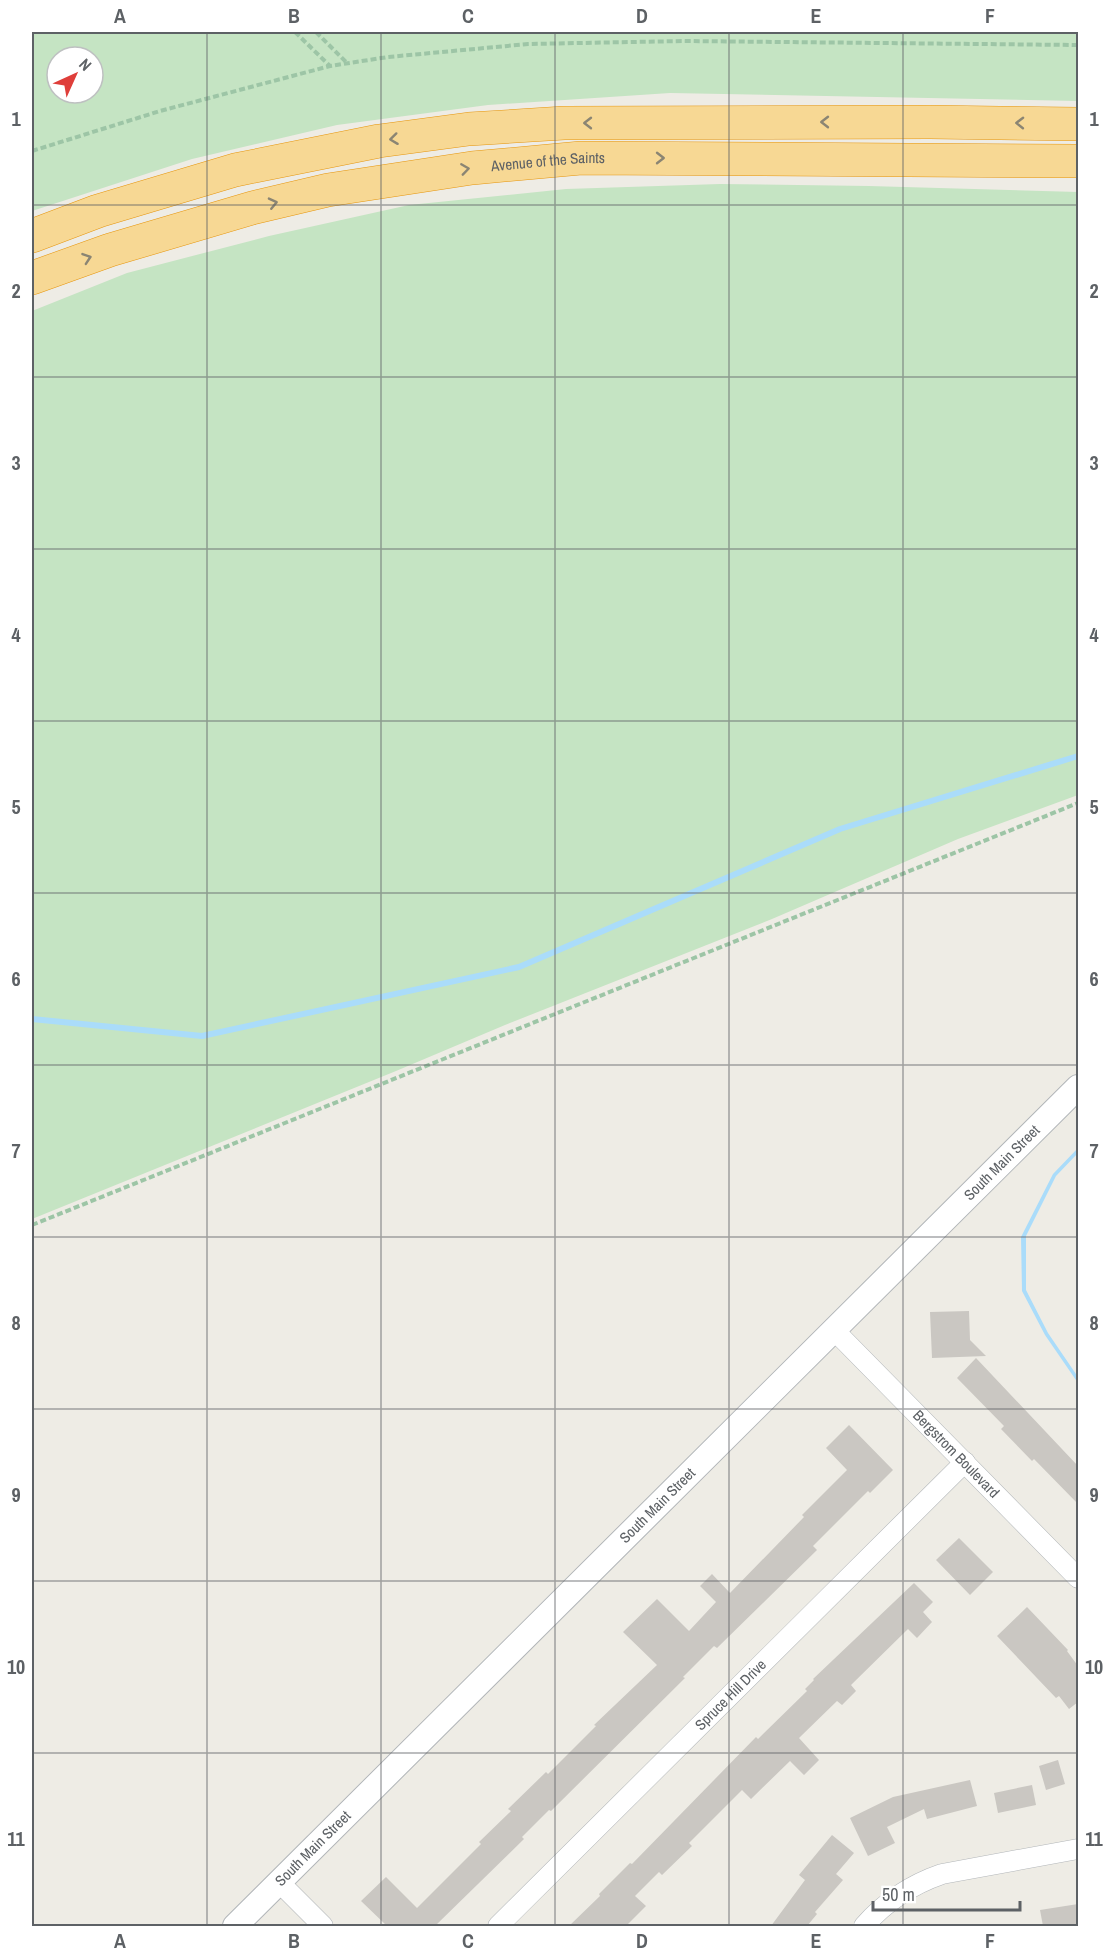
<svg xmlns="http://www.w3.org/2000/svg" width="1110" height="1958" font-family="'Archivo Narrow',sans-serif">
<style>
.green{fill:#c5e4c3;fill-rule:evenodd}
.water{fill:#aadcfa}
.lines{fill:none;stroke-linecap:round;stroke-linejoin:round}
.stream{stroke:#aadcfa;stroke-width:6}
.building{fill:#cac7c2}
.minor-casing{stroke:#b2b6b9;stroke-width:21}
.tertiary-casing{stroke:#b2b6b9;stroke-width:26}
.motorway-casing{stroke:#e6960e;stroke-width:34}
.path{stroke:#9dc5a6;stroke-width:4;stroke-dasharray:6 3;stroke-linecap:butt}
.minor{stroke:#fff;stroke-width:20}
.tertiary{stroke:#fff;stroke-width:24}
.motorway{stroke:#f7d894;stroke-width:33}
.oneway{stroke:#8b8573}
.grid{fill:none;stroke:#5d6165;stroke-width:1.5;stroke-opacity:0.55}
.labels{text-anchor:middle;stroke-width:5;stroke-linejoin:round;paint-order:stroke}
.street-label{font-size:15px;fill:#5d6165;stroke:#fff}
.neatline{fill:none;stroke:#5d6165;stroke-width:2}
.grid-label{font-size:20px;text-anchor:middle;font-weight:bold;fill:#5d6165}
</style>
<rect width="100%" height="100%" fill="#eeece5"/>
<!-- green -->
<g class="green">
<path d="M 32,32 L 1078,32 L 1078,101 L 670,93 L 488,105 L 337,125 L 192,159 L 32,211 ZM 57,57 L 93,57 L 93,93 L 57,93 Z"/>
<path d="M 720,184 L 869,186 L 1078,192 L 1078,795 L 958,839 L 772,919 L 505,1025 L 396,1071 L 32,1219 L 32,311 L 127,273 L 269,236 L 409,205 L 566,189 Z"/>
</g>
<!-- water -->
<path class="water" d="M 1078,1148 L 1078,1153 L 1056,1176 L 1026,1236 L 1026,1290 L 1048,1333 L 1078,1377 L 1078,1383 L 1045,1335 L 1022,1291 L 1021,1237 L 1053,1174 Z"/>
<g class="lines">
<!-- stream -->
<path class="stream" d="M 32,1019 L 202,1036 L 519,967 L 840,829 L 1078,756"/>
</g>
<!-- building -->
<g class="building">
<path d="M 969,1311 L 970,1340 L 986,1356 L 932,1358 L 930,1312 Z"/>
<path d="M 976,1358 L 1078,1466 L 1078,1504 L 1034,1459 L 1032,1461 L 1001,1429 L 1004,1426 L 957,1378 Z"/>
<path d="M 849,1425 L 893,1470 L 870,1493 L 868,1491 L 813,1546 L 817,1550 L 717,1648 L 714,1646 L 683,1677 L 685,1678 L 551,1811 L 549,1810 L 522,1837 L 524,1839 L 435,1926 L 387,1926 L 361,1901 L 386,1877 L 417,1908 L 481,1844 L 479,1842 L 511,1811 L 508,1809 L 546,1772 L 548,1774 L 596,1726 L 594,1725 L 657,1665 L 623,1632 L 657,1599 L 689,1631 L 716,1602 L 700,1586 L 712,1574 L 730,1593 L 804,1517 L 802,1515 L 847,1470 L 826,1448 Z"/>
<path d="M 959,1538 L 993,1572 L 970,1595 L 936,1560 Z"/>
<path d="M 914,1583 L 933,1602 L 923,1612 L 932,1622 L 917,1638 L 908,1629 L 851,1685 L 856,1691 L 842,1705 L 837,1701 L 799,1738 L 819,1760 L 804,1775 L 790,1761 L 751,1799 L 742,1790 L 689,1843 L 692,1846 L 662,1875 L 659,1872 L 635,1896 L 646,1906 L 626,1926 L 569,1926 L 600,1896 L 599,1894 L 630,1863 L 632,1864 L 756,1737 L 758,1739 L 807,1691 L 805,1689 L 814,1680 L 813,1679 Z"/>
<path d="M 1027,1607 L 1068,1650 L 1067,1651 L 1078,1666 L 1078,1702 L 1069,1709 L 1059,1696 L 1056,1698 L 997,1636 Z"/>
<path d="M 1058,1760 L 1065,1784 L 1046,1790 L 1039,1766 Z"/>
<path d="M 970,1780 L 977,1806 L 927,1819 L 924,1809 L 887,1827 L 895,1843 L 868,1856 L 850,1818 L 893,1797 Z"/>
<path d="M 1032,1785 L 1036,1805 L 998,1813 L 994,1793 Z"/>
<path d="M 832,1835 L 854,1853 L 836,1874 L 843,1880 L 815,1912 L 817,1914 L 807,1926 L 771,1926 L 805,1880 L 799,1875 Z"/>
<path d="M 1078,1904 L 1078,1926 L 1043,1926 L 1040,1910 Z"/>
</g>
<g class="lines">
<defs>
<g id="minor">
<path id="s1" d="M 834,1330 L 1078,1578"/>
<path d="M 279,1882 L 323,1926"/>
<path id="s2" d="M 498,1926 L 965,1462"/>
<path d="M 864,1926 C 886,1901 910,1885 942,1874 L 1078,1849"/>
</g>
<g id="tertiary">
<path id="s3" d="M 235,1926 L 1078,1087"/>
</g>
<g id="motorway">
<path d="M 32,236 L 98,211 L 235,170 L 379,141 L 469,129 L 564,123 L 930,122 L 1078,124"/>
<path id="s4" d="M 32,278 L 110,250 L 252,208 L 328,190 L 472,168 L 581,158 L 1078,161"/>
</g>
</defs>
<!-- minor casing -->
<use href="#minor" class="minor-casing"/>
<!-- tertiary casing -->
<use href="#tertiary" class="tertiary-casing"/>
<!-- motorway casing -->
<use href="#motorway" class="motorway-casing"/>
<!-- path -->
<g class="path">
<path d="M 295,32 L 330,66"/>
<path d="M 316,32 L 346,62"/>
<path d="M 32,151 L 160,111 L 330,66 L 388,57 L 528,44 L 684,41 L 1078,45"/>
<path d="M 32,1225 L 1078,803"/>
</g>
<!-- minor -->
<use href="#minor" class="minor"/>
<!-- tertiary -->
<use href="#tertiary" class="tertiary"/>
<!-- motorway -->
<use href="#motorway" class="motorway"/>
</g>
<!-- one-way arrows -->
<defs><path id="oneway-chevron" d="M-2-3.5L2.5 0L-2 3.5" fill="none" stroke-width="1.6" stroke-linecap="round" stroke-linejoin="round" transform="scale(1.5)"/></defs>
<g class="oneway">
<use href="#oneway-chevron" transform="translate(825 122) rotate(180)"/>
<use href="#oneway-chevron" transform="translate(588 123) rotate(180)"/>
<use href="#oneway-chevron" transform="translate(1020 123) rotate(-179)"/>
<use href="#oneway-chevron" transform="translate(394 139) rotate(173)"/>
<use href="#oneway-chevron" transform="translate(660 158)"/>
<use href="#oneway-chevron" transform="translate(465 169) rotate(-8)"/>
<use href="#oneway-chevron" transform="translate(273 203) rotate(-13)"/>
<use href="#oneway-chevron" transform="translate(87 258) rotate(-19)"/>
</g>
<!-- grid -->
<path class="grid" d="M 207,32 L 207,1926M 381,32 L 381,1926M 555,32 L 555,1926M 729,32 L 729,1926M 903,32 L 903,1926M 32,205 L 1078,205M 32,377 L 1078,377M 32,549 L 1078,549M 32,721 L 1078,721M 32,893 L 1078,893M 32,1065 L 1078,1065M 32,1237 L 1078,1237M 32,1409 L 1078,1409M 32,1581 L 1078,1581M 32,1753 L 1078,1753"/>
<g class="labels">
<!-- street labels -->
<g class="street-label">
<text dy="5" stroke="none"><textPath href="#s4" startOffset="531">Avenue of the Saints</textPath></text>
<text dy="5" stroke="none"><textPath href="#s3" startOffset="1082">South Main Street</textPath></text>
<text dy="5" stroke="none"><textPath href="#s1" startOffset="174">Bergstrom Boulevard</textPath></text>
<text dy="5" stroke="none"><textPath href="#s3" startOffset="596">South Main Street</textPath></text>
<text dy="5" stroke="none"><textPath href="#s2" startOffset="328">Spruce Hill Drive</textPath></text>
<text dy="5" stroke="none"><textPath href="#s3" startOffset="110">South Main Street</textPath></text>
</g>
</g>
<!-- border -->
<rect width="1110" height="1958" fill="none" stroke="#ffffff" stroke-width="66"/>
<!-- north arrow -->
<g transform="translate(75 75) rotate(45)"><circle r="28" fill="#ffffff" stroke="#bec0c1" stroke-width="1.5"/>
<path d="M0-4.5L10 22L0 15L-10 22Z" fill="#df3e3a"/>
<text y="-9" font-size="16" font-weight="bold" text-anchor="middle" fill="#5d6165">N</text>
</g>
<!-- scale -->
<path d="M873 1901v9h147v-9" fill="none" stroke="#5d6165" stroke-width="3"/>
<text x="882" y="1901" font-size="18" fill="#5d6165" stroke="#ffffff" stroke-width="4.5" paint-order="stroke">50 m</text>
<rect x="33" y="33" width="1044" height="1892" class="neatline"/>
<g class="grid-label">
<text x="120" y="23">A</text>
<text x="294" y="23">B</text>
<text x="468" y="23">C</text>
<text x="642" y="23">D</text>
<text x="816" y="23">E</text>
<text x="990" y="23">F</text>
<text x="16" y="126">1</text>
<text x="1094" y="126">1</text>
<text x="16" y="298">2</text>
<text x="1094" y="298">2</text>
<text x="16" y="470">3</text>
<text x="1094" y="470">3</text>
<text x="16" y="642">4</text>
<text x="1094" y="642">4</text>
<text x="16" y="814">5</text>
<text x="1094" y="814">5</text>
<text x="16" y="986">6</text>
<text x="1094" y="986">6</text>
<text x="16" y="1158">7</text>
<text x="1094" y="1158">7</text>
<text x="16" y="1330">8</text>
<text x="1094" y="1330">8</text>
<text x="16" y="1502">9</text>
<text x="1094" y="1502">9</text>
<text x="16" y="1674">10</text>
<text x="1094" y="1674">10</text>
<text x="16" y="1846">11</text>
<text x="1094" y="1846">11</text>
<text x="120" y="1948">A</text>
<text x="294" y="1948">B</text>
<text x="468" y="1948">C</text>
<text x="642" y="1948">D</text>
<text x="816" y="1948">E</text>
<text x="990" y="1948">F</text>
</g>
</svg>
